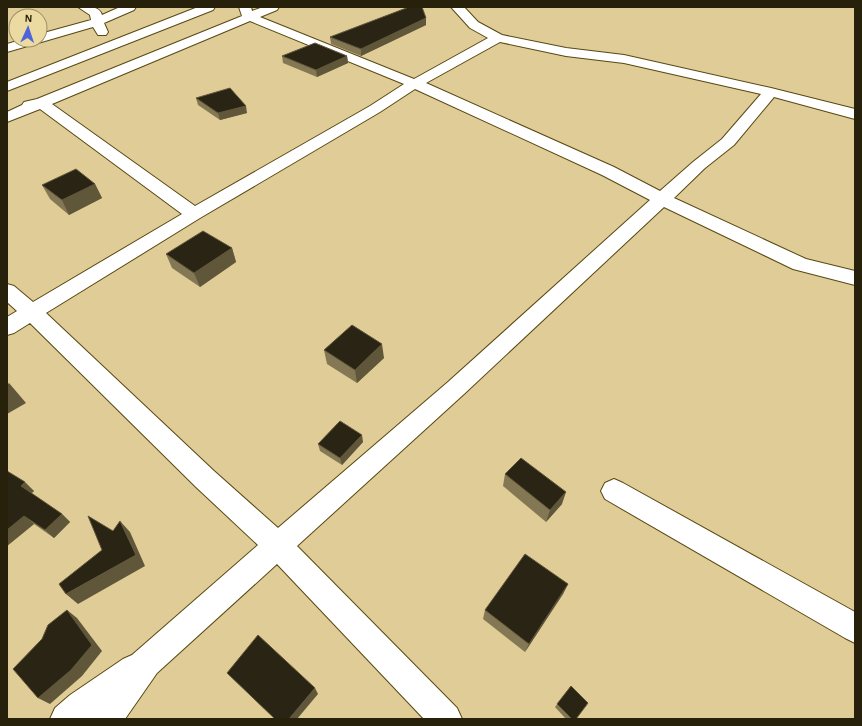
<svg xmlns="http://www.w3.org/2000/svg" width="862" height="726" font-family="'Alegreya Sans',sans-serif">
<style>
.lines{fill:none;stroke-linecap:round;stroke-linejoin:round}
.minor-casing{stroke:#584812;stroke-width:2}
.minor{fill:#fff;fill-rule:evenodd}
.wall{fill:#847854}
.shaded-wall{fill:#60563a}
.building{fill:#292413;stroke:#60563a}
</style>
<rect width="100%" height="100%" fill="#dfcc96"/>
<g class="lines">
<defs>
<g id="minor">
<path d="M 78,7 C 87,7 99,5 102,15 L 120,7 L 136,7 L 134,10 L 104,23 L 108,32 L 106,35 L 98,35 L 93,27 L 7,52 L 7,44 L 21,40 L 40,40 L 40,34 L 91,20 L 90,15 Z"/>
<path d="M 198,7 L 215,7 L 213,10 L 7,91 L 7,82 Z"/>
<path d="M 239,7 L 251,7 L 252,11 L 263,7 L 279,7 L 277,10 L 260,17 L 414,79 L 488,38 L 470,28 L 451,7 L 464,7 L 478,22 L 502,35 L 566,48 L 624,55 L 771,88 L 855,109 L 855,119 L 774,97 L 734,145 L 705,168 L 674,198 L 806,259 L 855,271 L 855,285 L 793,269 L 664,207 L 464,394 L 297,546 L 457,708 L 462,719 L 424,719 L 277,564 L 157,673 L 125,719 L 50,719 L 55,708 L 70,695 L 123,659 L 132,655 L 258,545 L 196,487 L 30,323 L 14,333 L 7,335 L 7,317 L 17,311 L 7,302 L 7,284 L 14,286 L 33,302 L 182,214 L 40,109 L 7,122 L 7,112 L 22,105 L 24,102 L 37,99 L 242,16 ZM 250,21 L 404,84 L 370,106 L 195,206 L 52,104 ZM 500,42 L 566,56 L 624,63 L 761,94 L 722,139 L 693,162 L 660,191 L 614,167 L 426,83 ZM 415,89 L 602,175 L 650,200 L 448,382 L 278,528 L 214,471 L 46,313 L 200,218 L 380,112 Z"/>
<path d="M 614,479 L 623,483 L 855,612 L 855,643 L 845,638 L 605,499 L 601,491 L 605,483 Z"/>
</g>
</defs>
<!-- minor casing -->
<use href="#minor" class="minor-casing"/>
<!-- minor -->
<use href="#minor" class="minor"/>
</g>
<!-- wall -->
<g class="wall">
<path d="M 426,18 L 426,25 L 361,56 L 331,44 L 330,37 Z"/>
<path d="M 282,56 L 347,56 L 348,63 L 317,77 L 283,63 Z"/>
<path d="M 196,98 L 247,113 L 220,120 L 198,105 Z"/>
<path d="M 95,184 L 102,198 L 69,215 L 50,199 L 42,185 Z"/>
<path d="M 232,248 L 236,262 L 200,287 L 172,268 L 166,254 Z"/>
<path d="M 324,350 L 384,358 L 357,383 L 327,364 Z"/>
<path d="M 363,442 L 342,465 L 320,451 L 318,444 Z"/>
<path d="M 7,471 L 34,491 L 31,493 L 62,514 L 70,522 L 54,538 L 34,524 L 7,546 Z"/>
<path d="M 505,474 L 562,504 L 546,522 L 503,486 Z"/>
<path d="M 568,584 L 563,594 L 525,652 L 483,619 L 485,610 Z"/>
<path d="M 571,686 L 576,719 L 566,719 L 555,707 Z"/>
</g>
<!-- shaded-wall -->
<g class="shaded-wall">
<path d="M 426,18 L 426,25 L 361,56 L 361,49 Z"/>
<path d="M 347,56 L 348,63 L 317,77 L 316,70 Z"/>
<path d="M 246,106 L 247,113 L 220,120 L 218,113 Z"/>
<path d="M 95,184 L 102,198 L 69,215 L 62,200 Z"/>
<path d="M 232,248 L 236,262 L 200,287 L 194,273 Z"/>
<path d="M 382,344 L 384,358 L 357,383 L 355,370 Z"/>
<path d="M 9,383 L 26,403 L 7,414 L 7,385 Z"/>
<path d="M 362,435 L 363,442 L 342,465 L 340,458 Z"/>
<path d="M 25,482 L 34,491 L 30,495 L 21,486 Z"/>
<path d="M 566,492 L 562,504 L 546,522 L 550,510 Z"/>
<path d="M 62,514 L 70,522 L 54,538 L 45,530 Z"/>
<path d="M 24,516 L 34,524 L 7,546 L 7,530 Z"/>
<path d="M 120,521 L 130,532 L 145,566 L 78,604 L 66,594 L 136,555 Z"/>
<path d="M 568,584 L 563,594 L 525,652 L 529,644 Z"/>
<path d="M 67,610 L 77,618 L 102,651 L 82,676 L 50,704 L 38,698 Z"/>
<path d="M 315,688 L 318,694 L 297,719 L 289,719 Z"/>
</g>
<!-- building -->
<g class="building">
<path d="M 409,7 L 422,7 L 426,18 L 361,49 L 330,37 Z"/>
<path d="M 315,43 L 347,56 L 316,70 L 282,56 Z"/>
<path d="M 230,88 L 246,106 L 218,113 L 196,98 Z"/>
<path d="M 76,169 L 95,184 L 62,200 L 42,185 Z"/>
<path d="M 203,231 L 232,248 L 194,273 L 166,254 Z"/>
<path d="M 352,325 L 382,344 L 355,370 L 324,350 Z"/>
<path d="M 340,421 L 362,435 L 340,458 L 318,444 Z"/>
<path d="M 521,458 L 566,492 L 550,510 L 505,474 Z"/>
<path d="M 7,471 L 25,482 L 21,486 L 62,514 L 45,530 L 24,516 L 7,530 Z"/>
<path d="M 88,516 L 113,531 L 120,521 L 136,555 L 66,594 L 59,584 L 102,550 Z"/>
<path d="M 525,554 L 568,584 L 529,644 L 485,610 Z"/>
<path d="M 67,610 L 92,645 L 71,670 L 38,698 L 13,669 L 42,639 L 48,625 Z"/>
<path d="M 258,635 L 315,688 L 289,719 L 275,719 L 227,673 Z"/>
<path d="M 571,686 L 588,703 L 576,719 L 572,719 L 557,704 Z"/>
</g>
<!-- border -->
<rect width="862" height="726" fill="none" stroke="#27200b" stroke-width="16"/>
<!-- north arrow -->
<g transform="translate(28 28) rotate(3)"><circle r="19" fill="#ecdaa3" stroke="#9d9066"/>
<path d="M0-3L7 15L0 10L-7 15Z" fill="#4f64d9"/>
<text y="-6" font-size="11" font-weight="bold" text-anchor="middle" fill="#27200b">N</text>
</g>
</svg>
